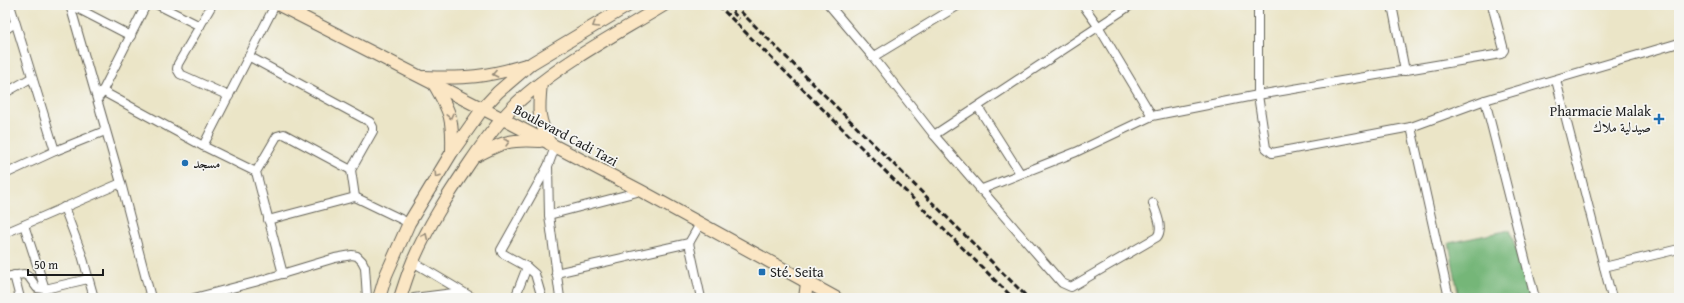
<svg xmlns="http://www.w3.org/2000/svg" width="1684" height="303" font-family="'Gentium Book Plus',Amiri,serif">
<style>
.forest{fill:#75b678;stroke:#48694a}
.lines{fill:none;stroke-linecap:round;stroke-linejoin:round}
.street-casing{stroke:#646258;stroke-width:10}
.secondary-casing{stroke:#646258;stroke-width:14}
.street{stroke:#fff;stroke-width:8}
.secondary{stroke:#fbe6c4;stroke-width:12}
.rail{stroke:#1c1c1c;stroke-width:3;stroke-dasharray:6 3;stroke-linecap:butt}
.oneway{stroke:#978b78}
.poi-dot{fill:#1f6fb2;stroke:#f6f6f2;stroke-width:1.5}
.labels{text-anchor:middle;stroke-width:3.5;stroke-linejoin:round;paint-order:stroke}
.poi-label{font-size:14px;fill:#1c1c1c;stroke:#f6f6f2;text-anchor:start}
.street-label{font-size:14px;fill:#1c1c1c;stroke:#f6f6f2}
</style>
<rect width="100%" height="100%" fill="#f6f6f2"/>
<filter id="ink" filterUnits="userSpaceOnUse"><feTurbulence type="fractalNoise" baseFrequency=".025" numOctaves="2"/><feDisplacementMap in="SourceGraphic" scale="8" xChannelSelector="R" yChannelSelector="G"/><feConvolveMatrix kernelMatrix="1 2 1 2 8 2 1 2 1" color-interpolation-filters="sRGB"/></filter>
<filter id="wash" filterUnits="userSpaceOnUse"><feTurbulence type="fractalNoise" baseFrequency=".012" numOctaves="4" result="noise"/><feDisplacementMap in="SourceGraphic" scale="16" xChannelSelector="R" yChannelSelector="G"/><feGaussianBlur stdDeviation="0.9" result="paint"/><feColorMatrix in="noise" values="0 0 0 0 0 0 0 0 0 0 0 0 0 0 0 0 0 1.4 0 .05"/><feComposite in="paint" operator="in"/></filter>
<g filter="url(#wash)">
<rect width="100%" height="100%" fill="#ebe5c7"/>
<!-- forest -->
<path class="forest" d="M 1510,230 L 1531,298 L 1459,298 L 1449,243 Z"/>
</g>
<g filter="url(#ink)">
<g class="lines">
<defs>
<g id="street">
<path d="M 10,5 L 55,151"/>
<path d="M 70,5 L 121,183 L 151,298"/>
<path d="M 71,5 L 131,36"/>
<path d="M 158,5 L 200,26"/>
<path d="M 212,5 L 178,64 L 177,69 L 180,74 L 229,96"/>
<path d="M 829,5 L 873,57 L 934,135 L 1062,283 L 1071,287 L 1157,237 C 1164,228 1156,213 1153,203"/>
<path d="M 1083,5 L 1098,26 L 1152,116"/>
<path d="M 1258,5 L 1258,95 L 1266,148 L 1272,153 L 1411,127 L 1485,100 L 1679,43"/>
<path d="M 1392,5 L 1405,71"/>
<path d="M 5,30 L 15,23"/>
<path d="M 250,57 L 370,122 L 373,127 L 373,131 L 351,170 L 355,197"/>
<path d="M 873,57 L 959,5"/>
<path d="M 1556,80 L 1612,298"/>
<path d="M 102,91 L 203,146 L 256,172"/>
<path d="M 5,93 L 31,78"/>
<path d="M 100,96 L 146,5"/>
<path d="M 1485,100 L 1535,298"/>
<path d="M 978,107 L 1020,173"/>
<path d="M 1411,127 L 1449,298"/>
<path d="M 934,135 L 1131,5"/>
<path d="M 203,146 L 275,5"/>
<path d="M 555,147 L 548,166 L 549,215 L 560,298"/>
<path d="M 5,174 L 55,151 L 105,131"/>
<path d="M 980,190 L 1076,152 L 1152,116 L 1258,95 L 1501,54 L 1504,50 L 1492,5"/>
<path d="M 64,207 L 82,255 L 94,298"/>
<path d="M 549,215 L 641,191"/>
<path d="M 268,220 L 355,197 L 409,223"/>
<path d="M 24,225 L 45,289"/>
<path d="M 5,233 L 121,183"/>
<path d="M 689,243 L 701,298"/>
<path d="M 413,262 L 473,298"/>
<path d="M 527,267 L 535,274 L 542,298"/>
<path d="M 1604,267 L 1679,249"/>
<path d="M 556,273 L 689,243 L 700,224"/>
<path d="M 283,274 L 256,172 L 277,136 L 284,134 L 351,170"/>
<path d="M 14,275 L 20,298"/>
<path d="M 5,277 L 24,274 L 29,277 L 37,288 L 45,289 L 88,279"/>
<path d="M 194,298 L 255,282 L 335,258 L 352,255 L 357,256 L 362,261 L 365,267 L 367,298"/>
<path d="M 414,298 L 461,292"/>
<path d="M 515,298 L 527,267 L 502,253 L 501,250 L 548,166"/>
</g>
<g id="secondary">
<path d="M 279,5 L 503,119 L 641,191 L 836,298"/>
<path d="M 424,77 C 464,79 487,77 526,65"/>
<path d="M 541,83 C 538,112 538,118 550,144"/>
<path d="M 434,84 C 451,113 453,119 452,152"/>
<path d="M 476,156 C 503,142 509,139 540,141"/>
<path d="M 379,298 L 386,275 L 409,223 L 452,152 L 483,108 L 498,92 L 532,63 L 629,5"/>
<path d="M 400,298 C 404,286 408,273 413,261 C 428,226 448,195 469,164 C 486,139 504,113 527,94 C 568,59 618,33 664,5"/>
<path d="M 805,298 L 807,283"/>
</g>
</defs>
<!-- street casing -->
<use href="#street" class="street-casing"/>
<!-- secondary casing -->
<use href="#secondary" class="secondary-casing"/>
<!-- street -->
<use href="#street" class="street"/>
<!-- secondary -->
<use href="#secondary" class="secondary"/>
<!-- rail -->
<g class="rail">
<path d="M 718,5 L 1013,298"/>
<path d="M 726,5 L 739,19"/>
<path d="M 734,5 L 1028,298"/>
</g>
</g>
<!-- one-way arrows -->
<defs><path id="oneway-chevron" d="M-2-3.5L2.5 0L-2 3.5" fill="none" stroke-width="1.6" stroke-linecap="round" stroke-linejoin="round"/></defs>
<g class="oneway">
<use href="#oneway-chevron" transform="translate(595 25) rotate(149)"/>
<use href="#oneway-chevron" transform="translate(495 74) rotate(168)"/>
<use href="#oneway-chevron" transform="translate(450 116) rotate(76)"/>
<use href="#oneway-chevron" transform="translate(507 142) rotate(-16)"/>
<use href="#oneway-chevron" transform="translate(437 175) rotate(123)"/>
<use href="#oneway-chevron" transform="translate(425 236) rotate(-65)"/>
</g>
</g>
<!-- markers -->
<g class="poi-dot">
<path d="M1657 113h4v4h4v4h-4v4h-4v-4h-4v-4h4z"/>
<circle cx="185" cy="163" r="4"/>
<rect x="758" y="268" width="8" height="8" rx="2"/>
</g>
<g class="labels">
<!-- poi labels -->
<g class="poi-label">
<text x="1651" y="116" text-anchor="end">Pharmacie Malak<tspan x="1651" dy="16">صيدلية ملاك</tspan></text>
<text x="193" y="168">مسجد</text>
<text x="770" y="277">Sté. Seita</text>
</g>
<!-- street labels -->
<g class="street-label">
<text transform="translate(566 135) rotate(28)" y="5">Boulevard Cadi Tazi</text>
</g>
</g>
<!-- margin -->
<rect width="1684" height="303" fill="none" stroke="#f6f6f2" stroke-width="20"/>
<!-- scale -->
<path d="M28 269v6h75v-6" fill="none" stroke="#1c1c1c" stroke-width="2"/>
<text x="34" y="269" font-size="12" fill="#1c1c1c" stroke="#f6f6f2" stroke-width="3" paint-order="stroke">50 m</text>
</svg>
